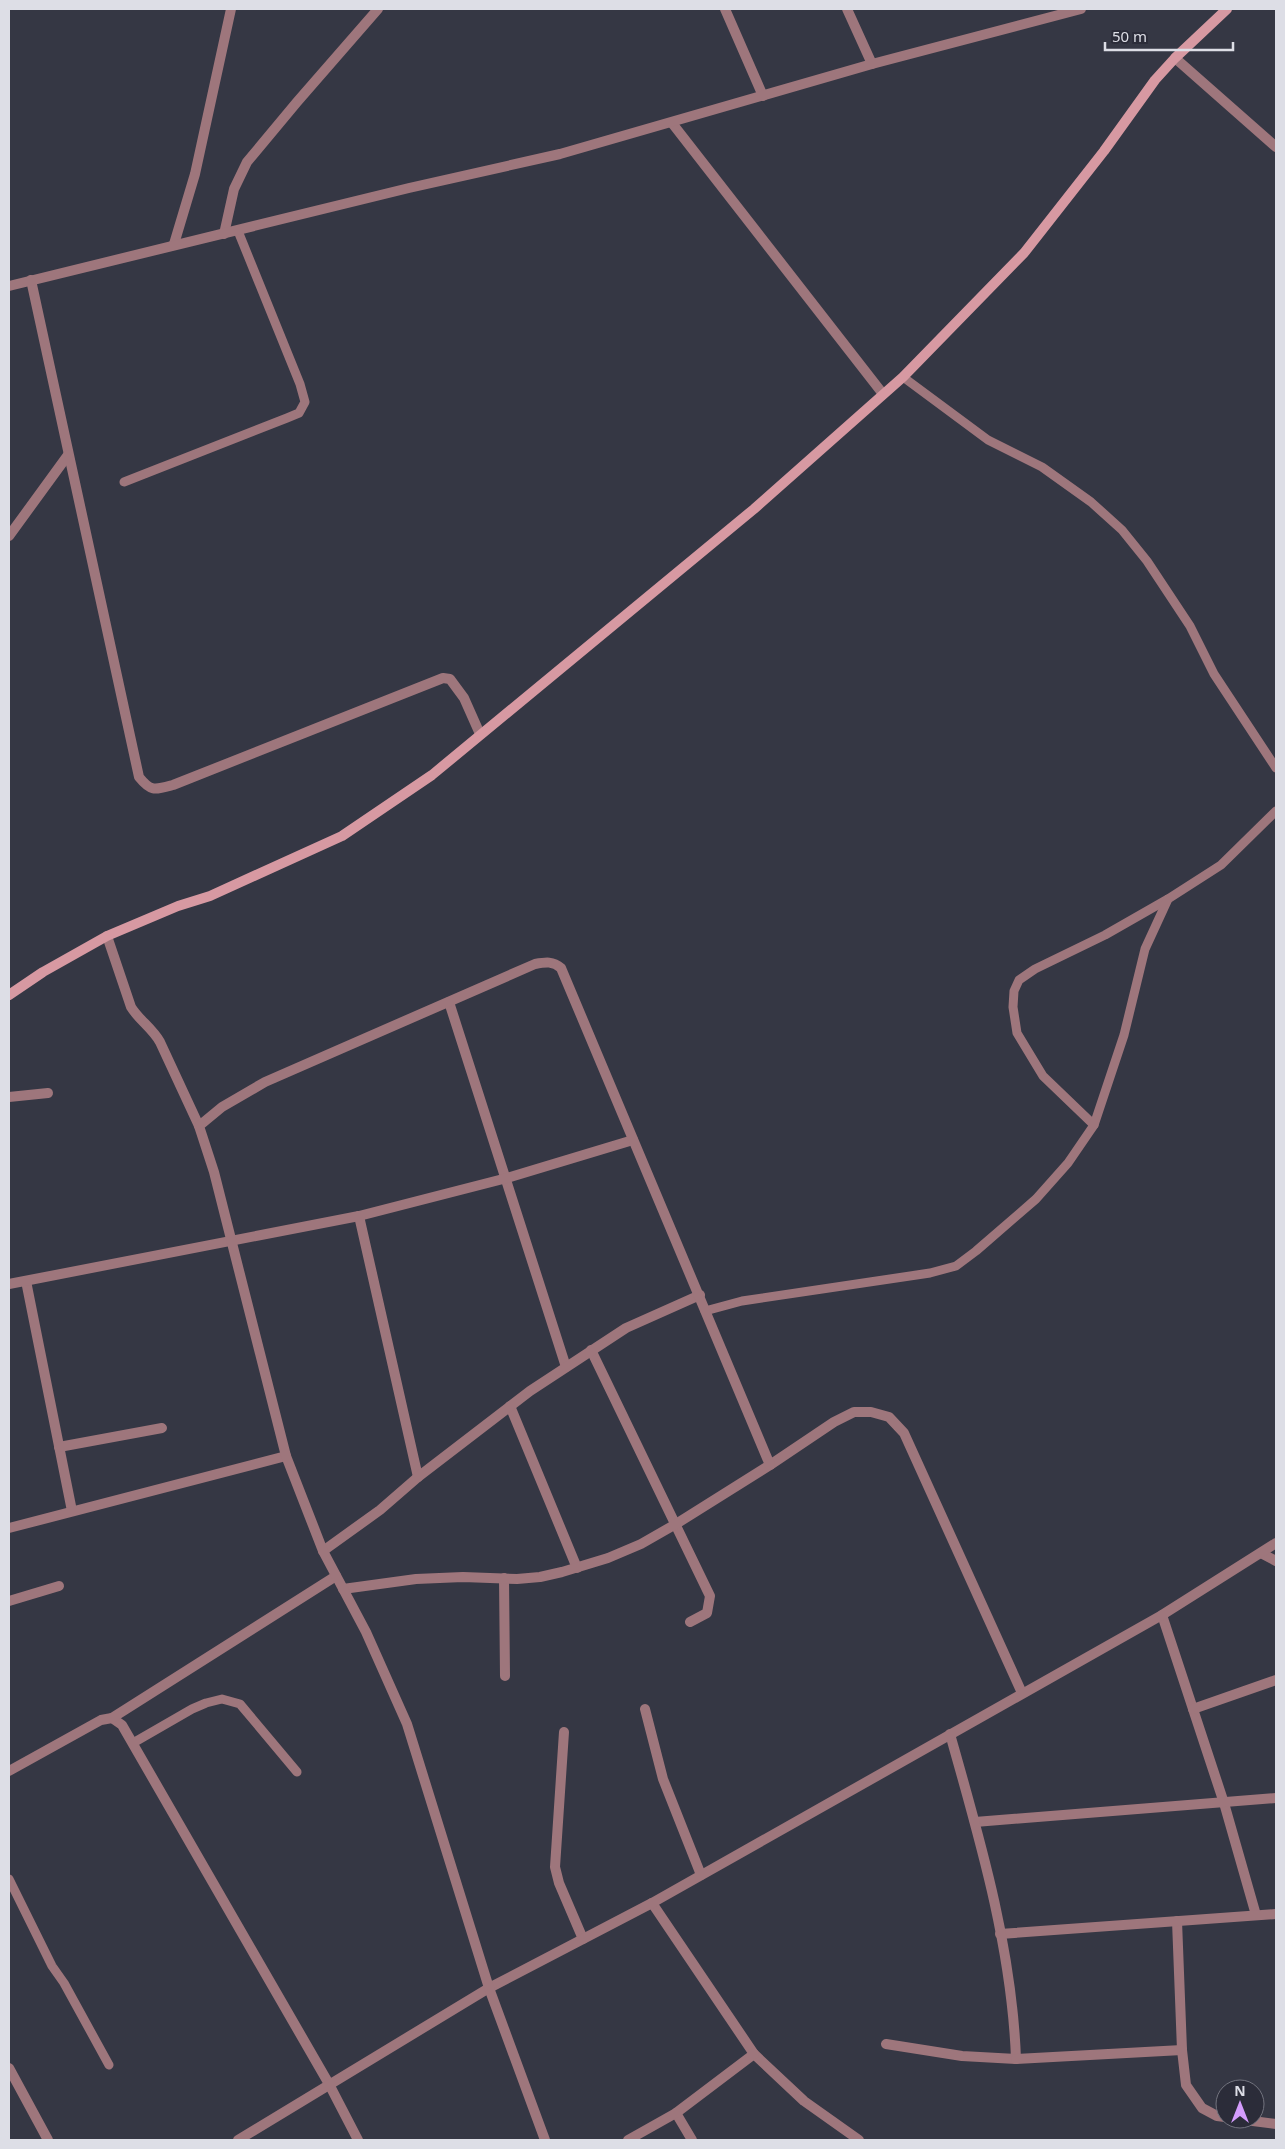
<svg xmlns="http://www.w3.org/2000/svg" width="1285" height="2149" font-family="'Noto Sans',sans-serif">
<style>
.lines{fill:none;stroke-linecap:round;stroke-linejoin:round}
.lane{stroke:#9e767c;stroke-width:9}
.street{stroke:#9e767c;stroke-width:10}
.secondary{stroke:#d799a2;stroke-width:10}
</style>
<rect width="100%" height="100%" fill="#353744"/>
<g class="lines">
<!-- lane -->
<g class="lane">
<path d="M 903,377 L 988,440 L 1042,467 L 1091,502 L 1122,530 L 1147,561 L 1190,626 L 1214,674 L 1276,768"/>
<path d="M 124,482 L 287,418 L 299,413 L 305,402 L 300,384 L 238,231"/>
<path d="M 1094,1125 L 1043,1076 L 1017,1033 L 1013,1007 L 1014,991 L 1019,980 L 1035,969 L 1105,935 L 1168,899"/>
<path d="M 705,1311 L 742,1301 L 930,1273 L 956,1266 L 976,1251 L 1036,1199 L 1068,1163 L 1094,1125 L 1124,1035 L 1145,949 L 1168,899 L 1221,865 L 1276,811"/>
<path d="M 133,1743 L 192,1709 L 206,1703 L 222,1699 L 240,1704 L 297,1772"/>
<path d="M 9,1879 L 52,1966 L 64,1983 L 109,2065"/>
</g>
<!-- street -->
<g class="street">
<path d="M 725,9 L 763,96"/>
<path d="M 847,9 L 872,64"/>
<path d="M 1175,58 L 1276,147"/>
<path d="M 672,123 L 883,394"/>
<path d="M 224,234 L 234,189 L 247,162 L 297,102 L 378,9"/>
<path d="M 174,244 L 195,174 L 231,9"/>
<path d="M 31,280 L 139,777 C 151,792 155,790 173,785 L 443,678 L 450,679 L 464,698 L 480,734"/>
<path d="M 9,286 L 409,188 L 560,154 L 872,64 L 1081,9"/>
<path d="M 9,536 L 68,455"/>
<path d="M 107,936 L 131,1007 C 139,1020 152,1028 160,1042 L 199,1126"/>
<path d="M 449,1002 L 566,1367"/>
<path d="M 9,1097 L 48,1093"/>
<path d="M 359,1216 L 418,1477"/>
<path d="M 26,1281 L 72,1511"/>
<path d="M 9,1284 L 359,1216 L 507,1178 L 633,1140"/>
<path d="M 591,1350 L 710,1596 L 707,1613 L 690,1622"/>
<path d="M 510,1406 L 577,1568"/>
<path d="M 59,1447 L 162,1428"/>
<path d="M 9,1528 L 286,1456"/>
<path d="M 323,1551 L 380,1510 L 418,1477 L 530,1391 L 626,1328 L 700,1295"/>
<path d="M 1261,1553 L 1276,1561"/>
<path d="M 504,1578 L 505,1676"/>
<path d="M 343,1589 L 416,1579 L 463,1577 L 517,1579 L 540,1577 L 562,1572 L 608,1558 L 641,1544 L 676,1524 L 770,1465 L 834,1422 L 854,1412 L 871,1412 L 889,1417 L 904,1433 L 1022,1693"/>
<path d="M 9,1601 L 59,1586"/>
<path d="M 1162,1615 L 1224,1803 L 1256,1915"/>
<path d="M 645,1709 L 663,1779 L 701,1875"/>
<path d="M 1193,1709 L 1276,1680"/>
<path d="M 112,1718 L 122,1725 L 329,2084 L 358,2140"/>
<path d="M 564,1732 L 555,1867 L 559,1883 L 583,1939"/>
<path d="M 9,1771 L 101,1720 L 112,1718 L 336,1576"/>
<path d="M 975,1822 L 1276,1798"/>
<path d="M 652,1903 L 754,2054 L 804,2101 L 859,2140"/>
<path d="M 1177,1921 L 1182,2050 L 1186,2085 L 1202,2108 L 1217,2116 L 1225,2117"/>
<path d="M 1000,1934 L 1276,1914"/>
<path d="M 886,2044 L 962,2056 L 1016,2059 C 1012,1948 980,1840 950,1734"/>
<path d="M 1016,2059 L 1182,2050"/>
<path d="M 9,2068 L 48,2140"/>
<path d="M 676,2113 L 692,2140"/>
<path d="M 1237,2119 L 1276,2124"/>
<path d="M 238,2140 L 489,1988 L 652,1903 L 1162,1615 L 1276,1543"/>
<path d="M 545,2140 L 489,1988 L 407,1724 L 366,1632 L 323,1551 L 286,1456 L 214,1172 L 199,1126 L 222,1107 L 265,1082 L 535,964 C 546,962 553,961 561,968 L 770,1465"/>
<path d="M 628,2140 L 676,2113 L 754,2054"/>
</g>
<!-- secondary -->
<path class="secondary" d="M 9,995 L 43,972 L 107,936 L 178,906 L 210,896 L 342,836 L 432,775 L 754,509 L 903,377 L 1024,253 L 1104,151 L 1155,80 L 1175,58 L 1227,9"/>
</g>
<!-- border -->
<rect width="1285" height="2149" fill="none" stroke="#dddee6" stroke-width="20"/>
<!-- north arrow -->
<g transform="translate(1240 2104)"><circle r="24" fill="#2b2c39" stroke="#72737e"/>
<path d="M0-4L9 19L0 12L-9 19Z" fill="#d39cfc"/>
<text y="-8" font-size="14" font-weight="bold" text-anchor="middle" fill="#dddee6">N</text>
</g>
<!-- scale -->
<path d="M1105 42v8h128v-8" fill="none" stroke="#dddee6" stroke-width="2.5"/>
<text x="1112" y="42" font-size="15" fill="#dddee6" stroke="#2b2c39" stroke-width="4" paint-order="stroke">50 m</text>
</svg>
